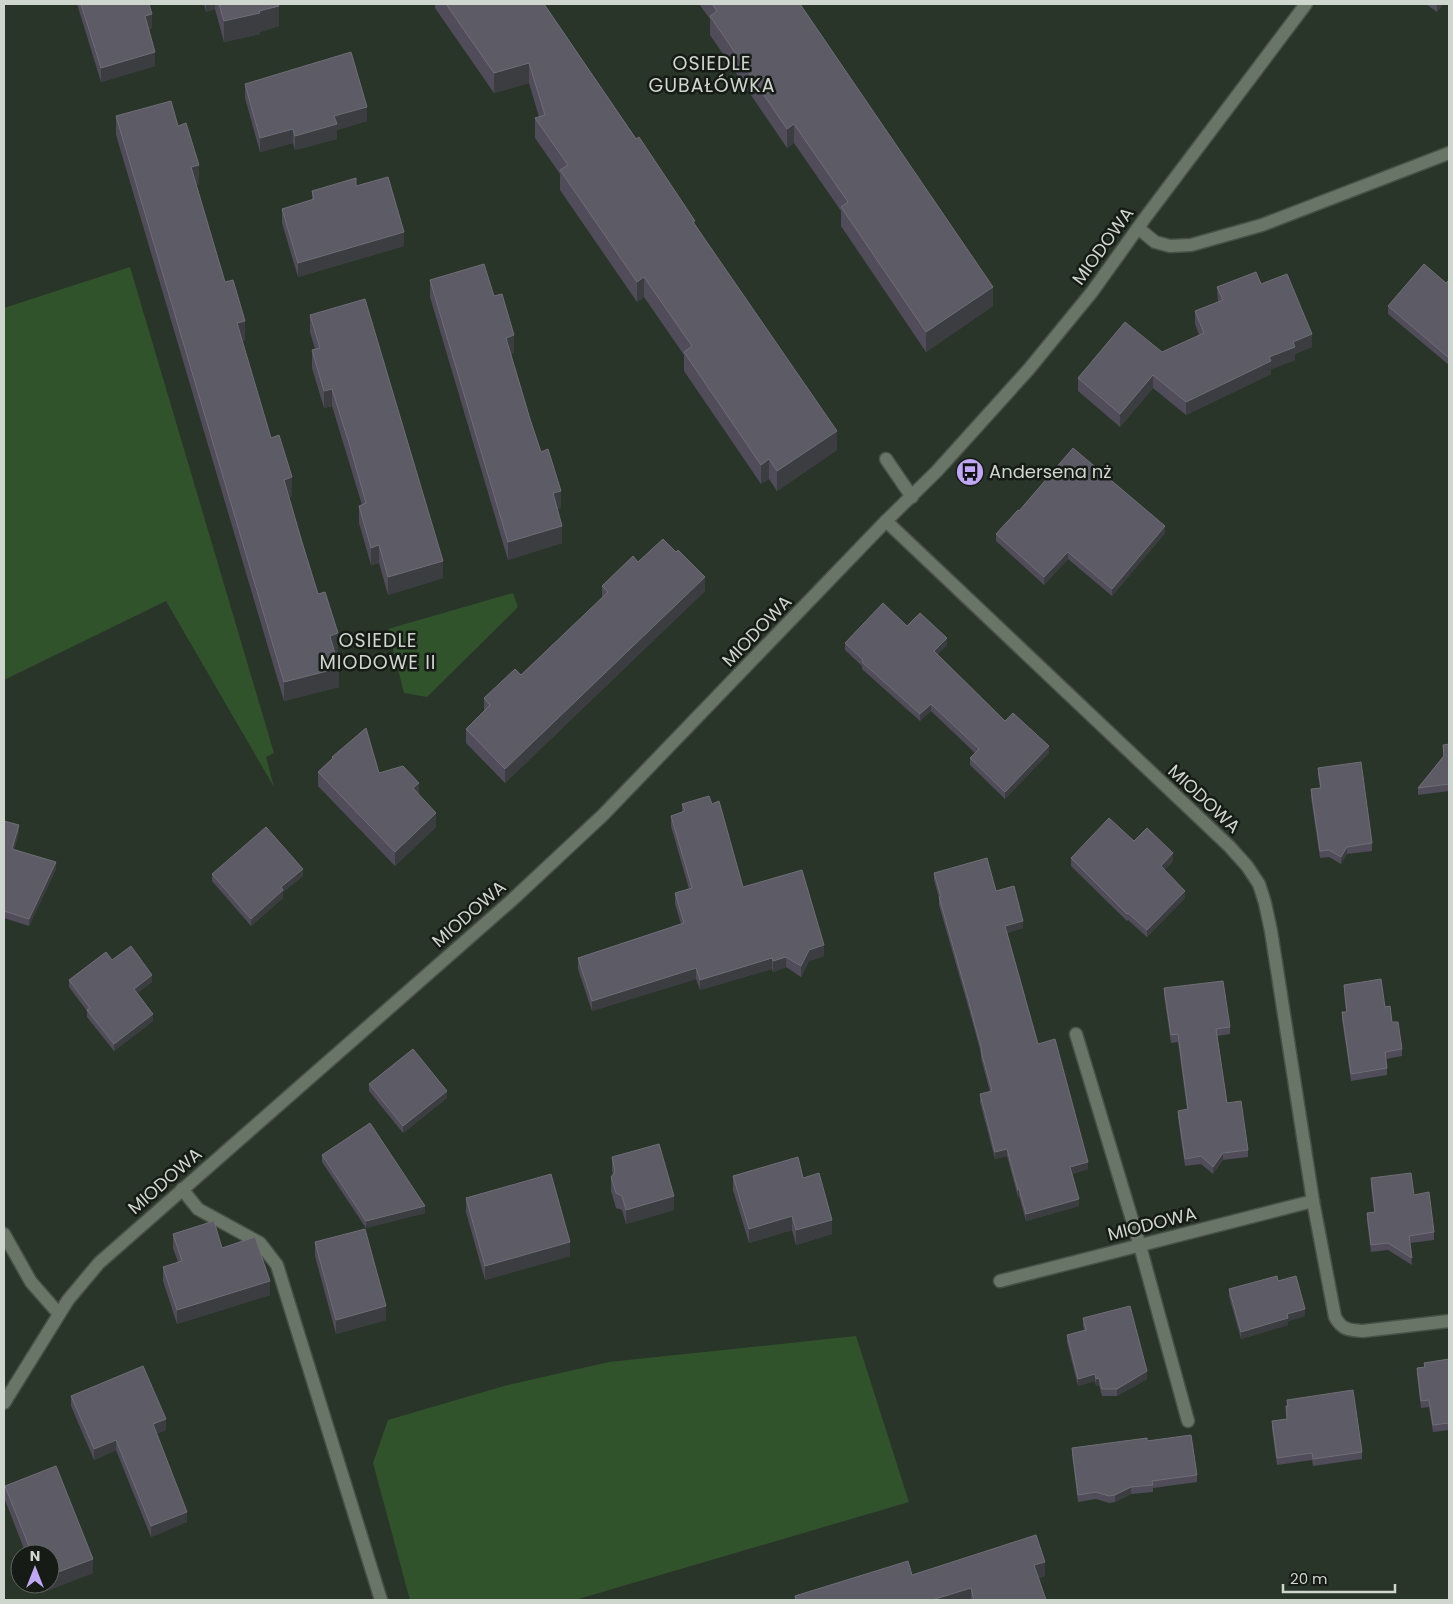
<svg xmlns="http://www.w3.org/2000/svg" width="1453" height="1604" font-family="Poppins,sans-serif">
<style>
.green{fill:#30532c}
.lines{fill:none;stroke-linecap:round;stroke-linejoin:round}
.minor-casing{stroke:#485147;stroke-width:15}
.minor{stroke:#697567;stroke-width:12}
.wall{fill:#504c5a}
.shaded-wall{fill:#3b3d41}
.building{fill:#5d5b66;stroke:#6f6e76}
.labels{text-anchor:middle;stroke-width:5;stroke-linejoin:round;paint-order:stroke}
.street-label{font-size:18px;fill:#cfd6ce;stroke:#161b16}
.poi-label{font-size:18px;fill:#cfd6ce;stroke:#161b16;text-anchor:start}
.neighbourhood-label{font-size:19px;letter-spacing:1px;fill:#cfd6ce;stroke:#161b16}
</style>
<rect width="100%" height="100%" fill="#2a3529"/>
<!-- green -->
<g class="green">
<path d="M 130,267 L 274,753 L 266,757 L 274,787 L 166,601 L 4,680 L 4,308 Z"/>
<path d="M 513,593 L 518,607 L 427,697 L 404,693 L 388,629 Z"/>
<path d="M 856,1336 L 909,1502 L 575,1600 L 410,1600 L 373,1463 L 388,1420 L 504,1386 L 609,1362 Z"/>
</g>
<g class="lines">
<defs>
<g id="minor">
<path d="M 1138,228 L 1155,242 L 1170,246 L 1191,245 L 1262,225 L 1449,153"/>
<path d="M 886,459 L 912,497"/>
<path d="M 886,521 L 1229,846 L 1247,866 L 1259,884 L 1265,903 L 1271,931 L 1313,1201 L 1335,1317 C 1342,1330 1349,1330 1363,1331 L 1449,1321"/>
<path d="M 1076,1034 L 1140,1246 L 1188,1421"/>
<path d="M 182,1189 L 198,1209 L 260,1243 L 277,1265 L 381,1600"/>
<path d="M 4,1234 L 31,1282 L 59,1314"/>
<path d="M 1000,1281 L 1313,1201"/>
<path d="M 4,1403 L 68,1300 L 99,1263 L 511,901 L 603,815 L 886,521 L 937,471 L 1029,369 L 1092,292 L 1145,218 L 1306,4"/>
</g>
</defs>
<!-- minor casing -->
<use href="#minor" class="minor-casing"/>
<!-- minor -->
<use href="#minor" class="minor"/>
</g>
<!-- wall -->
<g class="wall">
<path d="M 77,4 L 149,4 L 152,28 L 149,29 L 155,66 L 101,82 Z"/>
<path d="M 204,4 L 278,4 L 279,26 L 260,32 L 260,34 L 224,42 L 215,9 L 206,12 Z"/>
<path d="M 435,4 L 544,4 L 695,224 L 837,450 L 777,491 L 769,479 L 761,484 L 684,371 L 684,355 L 644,297 L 637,302 L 560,190 L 560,174 L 535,138 L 535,118 L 539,117 L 529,83 L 494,93 L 435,8 Z"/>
<path d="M 699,4 L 800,4 L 993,306 L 926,352 L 841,226 L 841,211 L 794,143 L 787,148 L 710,35 L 710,19 Z"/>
<path d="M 1426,4 L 1443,4 L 1437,12 Z"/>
<path d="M 245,84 L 367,121 L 337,130 L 337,139 L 295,150 L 293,143 L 260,152 L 245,98 Z"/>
<path d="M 116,116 L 178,126 L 199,184 L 196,185 L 225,282 L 245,340 L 242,341 L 271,438 L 292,496 L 289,497 L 318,594 L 338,652 L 335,653 L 339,687 L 284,701 L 116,135 Z"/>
<path d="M 356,186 L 404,246 L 298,277 L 282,223 L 282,209 L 312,200 L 312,191 Z"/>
<path d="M 430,280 L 494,296 L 514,352 L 511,354 L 530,419 L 541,452 L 561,508 L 557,509 L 562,543 L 508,560 L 430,297 Z"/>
<path d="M 1449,280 L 1449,365 L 1388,314 L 1388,306 L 1446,283 Z"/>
<path d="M 1261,284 L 1312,347 L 1295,354 L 1295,360 L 1271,369 L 1271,374 L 1186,415 L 1153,388 L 1120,427 L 1078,391 L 1078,378 L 1162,352 L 1199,335 L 1195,324 L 1195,311 L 1218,302 L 1217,287 Z"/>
<path d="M 310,315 L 443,578 L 388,595 L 379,563 L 371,565 L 359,523 L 359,506 L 362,505 L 332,406 L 324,408 L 312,368 L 312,350 L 315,349 L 310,332 Z"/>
<path d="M 1019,511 L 1165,533 L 1112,596 L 1068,559 L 1044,585 L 996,541 L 996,534 Z"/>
<path d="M 638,562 L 705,591 L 505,783 L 466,743 L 466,729 L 484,711 L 484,698 L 521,675 L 602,598 L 602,586 Z"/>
<path d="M 907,626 L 947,645 L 937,654 L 1005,721 L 1049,753 L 1005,799 L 970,765 L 970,758 L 975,753 L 931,711 L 920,721 L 862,669 L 862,666 L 845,650 L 845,643 Z"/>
<path d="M 1449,744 L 1449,791 L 1418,795 L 1418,788 L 1443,756 L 1443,745 Z"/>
<path d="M 332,757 L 379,773 L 419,795 L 436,827 L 395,866 L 318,786 L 318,772 L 332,759 Z"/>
<path d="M 1318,768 L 1372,843 L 1372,851 L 1347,854 L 1341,864 L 1329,857 L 1320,858 L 1311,797 L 1311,789 L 1320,788 L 1318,775 Z"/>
<path d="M 682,804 L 712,804 L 743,887 L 824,956 L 809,961 L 801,977 L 786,967 L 773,972 L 772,969 L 700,990 L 696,979 L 592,1011 L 578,969 L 578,958 L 681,924 L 675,904 L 675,893 L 689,889 L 671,826 L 671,816 L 682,812 Z"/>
<path d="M 4,821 L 19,832 L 14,850 L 56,869 L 29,926 L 4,918 Z"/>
<path d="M 1134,841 L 1173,861 L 1164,870 L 1185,898 L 1147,937 L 1128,920 L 1127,921 L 1071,866 L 1071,858 Z"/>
<path d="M 934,873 L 996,891 L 1023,928 L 1007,933 L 1038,1044 L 1088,1169 L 1072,1174 L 1079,1206 L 1026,1221 L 1019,1196 L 1018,1197 L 1007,1156 L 995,1159 L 980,1102 L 980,1094 L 990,1092 L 981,1058 L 981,1053 L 968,1006 L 939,905 L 939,898 L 934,880 Z"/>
<path d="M 212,874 L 303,876 L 283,892 L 283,898 L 251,926 L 212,881 Z"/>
<path d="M 112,960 L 152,982 L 137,993 L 153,1021 L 114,1051 L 87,1017 L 87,1011 L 69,987 L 69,980 Z"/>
<path d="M 1344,985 L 1385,1007 L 1402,1049 L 1402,1056 L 1386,1059 L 1387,1068 L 1387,1075 L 1351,1081 L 1342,1019 L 1342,1012 L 1346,1012 L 1344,992 Z"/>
<path d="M 1164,988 L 1230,1027 L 1230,1034 L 1217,1036 L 1227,1103 L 1248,1150 L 1248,1157 L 1223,1160 L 1213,1174 L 1201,1164 L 1185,1166 L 1178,1118 L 1178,1111 L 1187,1109 L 1178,1042 L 1171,1043 L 1164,995 Z"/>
<path d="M 369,1084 L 447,1098 L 403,1133 L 369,1091 Z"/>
<path d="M 322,1155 L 425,1213 L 366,1228 L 322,1162 Z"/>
<path d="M 612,1157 L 674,1210 L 626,1224 L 622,1210 L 616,1208 L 611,1191 L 611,1177 L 613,1175 L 612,1171 Z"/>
<path d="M 733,1176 L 803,1178 L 832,1234 L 796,1245 L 792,1230 L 749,1243 L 733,1190 Z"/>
<path d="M 1371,1178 L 1414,1195 L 1434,1232 L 1434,1240 L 1410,1243 L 1412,1265 L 1388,1250 L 1371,1252 L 1367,1220 L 1367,1213 L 1374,1212 L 1371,1186 Z"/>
<path d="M 466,1198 L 570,1256 L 485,1280 L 466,1212 Z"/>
<path d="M 173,1234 L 270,1295 L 177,1324 L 163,1281 L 163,1267 L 178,1262 L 173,1248 Z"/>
<path d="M 315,1242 L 386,1320 L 336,1334 L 315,1256 Z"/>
<path d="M 1229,1289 L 1305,1316 L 1288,1321 L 1288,1325 L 1241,1339 L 1229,1296 Z"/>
<path d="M 1083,1318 L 1147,1379 L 1117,1396 L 1102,1396 L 1099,1385 L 1096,1386 L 1095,1381 L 1078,1386 L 1067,1342 L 1067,1335 L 1084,1330 L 1083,1325 Z"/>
<path d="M 1449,1359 L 1449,1430 L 1433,1432 L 1429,1407 L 1421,1408 L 1417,1375 L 1417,1368 L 1424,1367 L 1424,1363 Z"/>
<path d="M 71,1396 L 166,1430 L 156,1434 L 187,1522 L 151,1537 L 116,1450 L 94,1460 L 71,1406 Z"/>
<path d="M 1287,1400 L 1362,1452 L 1362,1459 L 1313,1466 L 1312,1460 L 1277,1465 L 1272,1429 L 1272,1421 L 1287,1419 L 1286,1406 L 1287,1406 Z"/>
<path d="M 1147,1441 L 1197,1475 L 1197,1482 L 1153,1488 L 1153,1492 L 1131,1494 L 1115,1502 L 1109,1503 L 1096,1499 L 1078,1502 L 1072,1455 L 1072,1448 Z"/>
<path d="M 5,1486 L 93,1573 L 41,1593 L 38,1584 L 50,1584 L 50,1554 L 26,1554 L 5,1500 Z"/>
<path d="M 912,1575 L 1045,1576 L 1039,1578 L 1046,1600 L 795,1600 L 795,1596 Z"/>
</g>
<!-- shaded-wall -->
<g class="shaded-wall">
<path d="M 206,4 L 215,4 L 215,9 L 206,12 Z"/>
<path d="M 1437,4 L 1443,4 L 1437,12 Z"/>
<path d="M 279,6 L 279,26 L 260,32 L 260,34 L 224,42 L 224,21 Z"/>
<path d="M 152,14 L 152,28 L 145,31 L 145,16 Z"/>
<path d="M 155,52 L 155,66 L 101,82 L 101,68 Z"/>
<path d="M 529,63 L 529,83 L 494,93 L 494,73 Z"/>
<path d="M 367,107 L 367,121 L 337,130 L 337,139 L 295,150 L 295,136 L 334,116 Z"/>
<path d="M 794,124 L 794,143 L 787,148 L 787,129 Z"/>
<path d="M 293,129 L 293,143 L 260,152 L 260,138 Z"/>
<path d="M 199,165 L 199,184 L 191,186 L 191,167 Z"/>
<path d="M 404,232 L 404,246 L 298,277 L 298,263 Z"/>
<path d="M 644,277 L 644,297 L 637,302 L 637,282 Z"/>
<path d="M 993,287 L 993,306 L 926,352 L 926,332 Z"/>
<path d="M 245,321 L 245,340 L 237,342 L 237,323 Z"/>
<path d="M 1312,334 L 1312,347 L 1295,354 L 1295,360 L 1271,369 L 1271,374 L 1186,415 L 1186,402 L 1269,357 L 1293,342 Z"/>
<path d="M 514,335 L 514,352 L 506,355 L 506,338 Z"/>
<path d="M 1153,375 L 1153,388 L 1120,427 L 1120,414 Z"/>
<path d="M 332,389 L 332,406 L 324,408 L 324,391 Z"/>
<path d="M 837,431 L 837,450 L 777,491 L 777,471 Z"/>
<path d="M 769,459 L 769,479 L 761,484 L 761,465 Z"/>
<path d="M 292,477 L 292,496 L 284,499 L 284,480 Z"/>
<path d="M 561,491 L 561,508 L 553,511 L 553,493 Z"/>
<path d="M 562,526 L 562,543 L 508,560 L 508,542 Z"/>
<path d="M 1165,526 L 1165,533 L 1112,596 L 1112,589 Z"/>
<path d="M 379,545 L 379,563 L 371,565 L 371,548 Z"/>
<path d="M 1068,552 L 1068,559 L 1044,585 L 1044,577 Z"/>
<path d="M 443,561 L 443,578 L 388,595 L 388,577 Z"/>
<path d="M 705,577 L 705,591 L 505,783 L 505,769 Z"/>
<path d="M 338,633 L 338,652 L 330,655 L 330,636 Z"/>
<path d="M 947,638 L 947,645 L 934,658 L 934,651 Z"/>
<path d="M 339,668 L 339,687 L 284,701 L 284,682 Z"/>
<path d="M 931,704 L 931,711 L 920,721 L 920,714 Z"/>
<path d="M 1049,746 L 1049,753 L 1005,799 L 1005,792 Z"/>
<path d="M 419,783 L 419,797 L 413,788 Z"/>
<path d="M 436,813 L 436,827 L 395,866 L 395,852 Z"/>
<path d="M 19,825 L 19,832 L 12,856 L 12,849 Z"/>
<path d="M 1347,847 L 1347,854 L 1341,864 L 1341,857 Z"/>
<path d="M 1173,853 L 1173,861 L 1161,874 L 1161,866 Z"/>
<path d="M 56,862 L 56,869 L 29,926 L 29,919 Z"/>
<path d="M 303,869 L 303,876 L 283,892 L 283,898 L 251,926 L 251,919 L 281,887 Z"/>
<path d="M 1185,891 L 1185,898 L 1147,937 L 1147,930 Z"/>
<path d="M 1023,921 L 1023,928 L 1005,933 L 1005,926 Z"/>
<path d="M 824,945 L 824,956 L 809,961 L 801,977 L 801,966 L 809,950 Z"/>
<path d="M 786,957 L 786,967 L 773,972 L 773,961 Z"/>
<path d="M 772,958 L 772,969 L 700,990 L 700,980 Z"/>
<path d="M 696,968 L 696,979 L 592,1011 L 592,1001 Z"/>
<path d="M 152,975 L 152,982 L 134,996 L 134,989 Z"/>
<path d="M 153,1014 L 153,1021 L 114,1051 L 114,1044 Z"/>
<path d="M 447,1091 L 447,1098 L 403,1133 L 403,1126 Z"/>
<path d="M 1007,1149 L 1007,1156 L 995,1159 L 995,1152 Z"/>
<path d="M 1223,1153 L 1223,1160 L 1213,1174 L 1213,1167 Z"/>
<path d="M 1088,1162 L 1088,1169 L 1070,1174 L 1070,1167 Z"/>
<path d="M 1019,1189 L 1019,1196 L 1018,1197 L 1018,1190 Z"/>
<path d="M 674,1196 L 674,1210 L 626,1224 L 626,1210 Z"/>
<path d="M 1079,1199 L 1079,1206 L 1026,1221 L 1026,1214 Z"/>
<path d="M 425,1206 L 425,1213 L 366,1228 L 366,1221 Z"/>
<path d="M 792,1216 L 792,1230 L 749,1243 L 749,1229 Z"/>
<path d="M 832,1220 L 832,1234 L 796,1245 L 796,1230 Z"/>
<path d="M 570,1242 L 570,1256 L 485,1280 L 485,1266 Z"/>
<path d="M 270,1281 L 270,1295 L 177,1324 L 177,1310 Z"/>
<path d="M 386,1306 L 386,1320 L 336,1334 L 336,1320 Z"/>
<path d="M 1305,1309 L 1305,1316 L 1288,1321 L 1288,1325 L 1241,1339 L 1241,1332 L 1287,1314 Z"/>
<path d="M 1147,1371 L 1147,1379 L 1117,1396 L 1117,1389 Z"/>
<path d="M 1095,1374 L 1095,1381 L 1078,1386 L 1078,1379 Z"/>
<path d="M 1099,1378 L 1099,1385 L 1096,1386 L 1096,1379 Z"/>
<path d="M 166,1419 L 166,1430 L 153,1435 L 153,1424 Z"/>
<path d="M 116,1440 L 116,1450 L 94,1460 L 94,1449 Z"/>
<path d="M 1131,1487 L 1131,1494 L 1115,1502 L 1115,1495 Z"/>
<path d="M 187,1512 L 187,1522 L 151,1537 L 151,1526 Z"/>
<path d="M 93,1559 L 93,1573 L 41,1593 L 41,1584 L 50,1584 L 50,1575 Z"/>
<path d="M 1045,1562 L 1045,1576 L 1034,1580 L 1034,1565 Z"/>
<path d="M 971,1588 L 971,1600 L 932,1600 Z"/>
</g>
<!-- building -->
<g class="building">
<path d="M 81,4 L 149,4 L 152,14 L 145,16 L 155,52 L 101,68 Z"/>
<path d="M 219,4 L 278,4 L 279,6 L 259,11 L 260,13 L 224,21 Z"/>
<path d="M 446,4 L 544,4 L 636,139 L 639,137 L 695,221 L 693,222 L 837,431 L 777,471 L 769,459 L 761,465 L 684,352 L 692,346 L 644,277 L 637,282 L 560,170 L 568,165 L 535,118 L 545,115 L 529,63 L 494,73 Z"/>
<path d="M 712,4 L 800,4 L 993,287 L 926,332 L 841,207 L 848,202 L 794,124 L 787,129 L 710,16 L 717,11 Z"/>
<path d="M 351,52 L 367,107 L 334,116 L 337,124 L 295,136 L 293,129 L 260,138 L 245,84 Z"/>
<path d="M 171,101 L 178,126 L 186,123 L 199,165 L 191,167 L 225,282 L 233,280 L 245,321 L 237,323 L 271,438 L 279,435 L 292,477 L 284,480 L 301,539 L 318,594 L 325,592 L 338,633 L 330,636 L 339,668 L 284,682 L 116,116 Z"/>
<path d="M 388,177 L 404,232 L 298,263 L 282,209 L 314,199 L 312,191 L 356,178 L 356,186 Z"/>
<path d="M 484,264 L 494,296 L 502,294 L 514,335 L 506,338 L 530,419 L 541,452 L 548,449 L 561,491 L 553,493 L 562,526 L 508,542 L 430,280 Z"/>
<path d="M 1424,264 L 1446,283 L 1449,280 L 1449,358 L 1388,306 Z"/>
<path d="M 1256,272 L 1261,284 L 1287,274 L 1312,334 L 1293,342 L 1295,347 L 1269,357 L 1271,361 L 1186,402 L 1153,375 L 1120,414 L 1078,378 L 1125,322 L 1162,352 L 1204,333 L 1195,311 L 1223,300 L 1217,287 Z"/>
<path d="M 365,299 L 443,561 L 388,577 L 379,545 L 371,548 L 359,506 L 366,503 L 349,443 L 332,389 L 324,391 L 312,350 L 320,348 L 310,315 Z"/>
<path d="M 1073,448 L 1165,526 L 1112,589 L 1068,552 L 1044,577 L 996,534 L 1018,510 L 1019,511 Z"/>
<path d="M 663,539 L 676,552 L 678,550 L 705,577 L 505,769 L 466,729 L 490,705 L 484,698 L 515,669 L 521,675 L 608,592 L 602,586 L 633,556 L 638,562 Z"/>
<path d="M 883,603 L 907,626 L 920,613 L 947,638 L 934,651 L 1005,721 L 1013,713 L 1049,746 L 1005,792 L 970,758 L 979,749 L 931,704 L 920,714 L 862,662 L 863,660 L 845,643 Z"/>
<path d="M 366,728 L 379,773 L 403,766 L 419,783 L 413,788 L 436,813 L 395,852 L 318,772 L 333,758 L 332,757 Z"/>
<path d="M 1449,744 L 1449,784 L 1418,788 L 1444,756 L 1443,745 Z"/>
<path d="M 1361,762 L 1372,843 L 1347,847 L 1341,857 L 1329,850 L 1320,851 L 1311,789 L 1321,788 L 1318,768 Z"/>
<path d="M 709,796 L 712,804 L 719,801 L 743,887 L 802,870 L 824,945 L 809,950 L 801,966 L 786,957 L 773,961 L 772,958 L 700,980 L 696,968 L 592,1001 L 578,958 L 684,923 L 675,893 L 692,888 L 671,816 L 685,811 L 682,804 Z"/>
<path d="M 1109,818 L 1134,841 L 1147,828 L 1173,853 L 1161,866 L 1185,891 L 1147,930 L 1128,913 L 1127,914 L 1071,858 Z"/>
<path d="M 4,821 L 19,825 L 12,849 L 56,862 L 29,919 L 4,911 Z"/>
<path d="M 266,827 L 303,869 L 281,887 L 283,890 L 251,919 L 212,874 Z"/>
<path d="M 987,858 L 996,891 L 1014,886 L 1023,921 L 1005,926 L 1038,1044 L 1055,1039 L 1088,1162 L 1070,1167 L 1079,1199 L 1026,1214 L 1019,1189 L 1018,1190 L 1007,1149 L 995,1152 L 980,1094 L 992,1091 L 981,1051 L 982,1051 L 968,999 L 939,897 L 941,897 L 934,873 Z"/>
<path d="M 131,946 L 152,975 L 134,989 L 153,1014 L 114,1044 L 87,1010 L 90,1008 L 69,980 L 106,952 L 112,960 Z"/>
<path d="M 1381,979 L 1385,1007 L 1390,1006 L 1392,1022 L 1398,1022 L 1402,1049 L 1385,1052 L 1387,1068 L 1351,1074 L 1342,1012 L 1347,1012 L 1344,985 Z"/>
<path d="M 1223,981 L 1230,1027 L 1216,1029 L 1227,1103 L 1241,1101 L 1248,1150 L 1223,1153 L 1213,1167 L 1201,1156 L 1185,1159 L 1178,1111 L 1188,1109 L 1178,1034 L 1171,1035 L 1164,988 Z"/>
<path d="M 413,1049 L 447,1091 L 403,1126 L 369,1084 Z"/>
<path d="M 370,1123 L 425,1206 L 366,1221 L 322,1155 Z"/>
<path d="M 659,1144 L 674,1196 L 626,1210 L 622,1196 L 616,1193 L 611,1177 L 615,1172 L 612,1157 Z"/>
<path d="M 798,1157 L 803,1178 L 819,1173 L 832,1220 L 796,1230 L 792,1216 L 749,1229 L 733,1176 Z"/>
<path d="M 1411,1173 L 1414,1195 L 1429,1192 L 1434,1232 L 1409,1236 L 1412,1258 L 1388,1243 L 1371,1245 L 1367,1213 L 1375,1212 L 1371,1178 Z"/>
<path d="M 551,1174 L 570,1242 L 485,1266 L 466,1198 Z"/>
<path d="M 214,1221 L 222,1248 L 255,1237 L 270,1281 L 177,1310 L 163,1267 L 182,1261 L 173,1234 Z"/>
<path d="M 365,1229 L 386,1306 L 336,1320 L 315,1242 Z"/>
<path d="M 1277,1276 L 1278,1281 L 1296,1276 L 1305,1309 L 1287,1314 L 1288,1318 L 1241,1332 L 1229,1289 Z"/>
<path d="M 1130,1306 L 1147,1371 L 1117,1389 L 1102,1389 L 1099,1378 L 1096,1379 L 1095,1374 L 1078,1379 L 1067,1335 L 1086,1330 L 1083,1318 Z"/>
<path d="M 1449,1359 L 1449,1423 L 1433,1425 L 1429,1400 L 1421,1401 L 1417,1368 L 1425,1367 L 1424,1363 Z"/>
<path d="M 143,1366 L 166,1419 L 153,1424 L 187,1512 L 151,1526 L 116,1440 L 94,1449 L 71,1396 Z"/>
<path d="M 1353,1390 L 1362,1452 L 1313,1459 L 1312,1453 L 1277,1458 L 1272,1421 L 1287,1419 L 1286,1406 L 1288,1406 L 1287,1400 Z"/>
<path d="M 1191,1435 L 1197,1475 L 1152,1481 L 1153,1485 L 1131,1487 L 1115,1495 L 1109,1496 L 1096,1492 L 1078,1495 L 1072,1448 L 1147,1438 L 1147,1441 Z"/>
<path d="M 56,1466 L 93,1559 L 50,1575 L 50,1554 L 32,1554 L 5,1486 Z"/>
<path d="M 1036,1535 L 1045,1562 L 1034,1565 L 1046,1600 L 974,1600 L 971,1588 L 932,1600 L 796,1600 L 795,1596 L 908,1561 L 912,1575 Z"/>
</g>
<!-- icons -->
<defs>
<symbol id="bus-disc" viewBox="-11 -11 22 22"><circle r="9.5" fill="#c0a8f4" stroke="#161b16"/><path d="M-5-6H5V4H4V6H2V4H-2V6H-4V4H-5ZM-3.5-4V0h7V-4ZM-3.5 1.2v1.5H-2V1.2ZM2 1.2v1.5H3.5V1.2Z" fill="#111"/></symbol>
</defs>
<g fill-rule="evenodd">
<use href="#bus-disc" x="954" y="456" width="32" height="32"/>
</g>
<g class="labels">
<!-- street labels -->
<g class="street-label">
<text transform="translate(1103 246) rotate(-54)" y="6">MIODOWA</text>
<text transform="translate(757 631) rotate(-46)" y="6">MIODOWA</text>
<text transform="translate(1204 799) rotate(43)" y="6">MIODOWA</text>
<text transform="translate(469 914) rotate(-41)" y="6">MIODOWA</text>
<text transform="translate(165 1181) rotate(-41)" y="6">MIODOWA</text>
<text transform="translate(1152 1224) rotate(-14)" y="6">MIODOWA</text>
</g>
<!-- poi labels -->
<g class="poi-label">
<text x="989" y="478">Andersena nż</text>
</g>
<!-- neighbourhood labels -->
<g class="neighbourhood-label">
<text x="712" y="70">OSIEDLE<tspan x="712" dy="22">GUBAŁÓWKA</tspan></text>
<text x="378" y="647">OSIEDLE<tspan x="378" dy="22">MIODOWE II</tspan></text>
</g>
</g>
<!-- border -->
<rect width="1453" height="1604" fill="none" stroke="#cfd6ce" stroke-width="10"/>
<!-- north arrow -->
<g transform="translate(35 1569)"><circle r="24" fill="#161b16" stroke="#606660"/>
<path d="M0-4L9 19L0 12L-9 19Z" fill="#c0a8f4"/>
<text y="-8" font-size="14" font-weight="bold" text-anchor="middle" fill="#cfd6ce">N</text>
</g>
<!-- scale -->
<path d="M1283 1584v8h112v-8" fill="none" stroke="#cfd6ce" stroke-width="2.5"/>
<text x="1290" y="1584" font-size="15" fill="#cfd6ce" stroke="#161b16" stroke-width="4" paint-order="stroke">20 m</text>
</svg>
